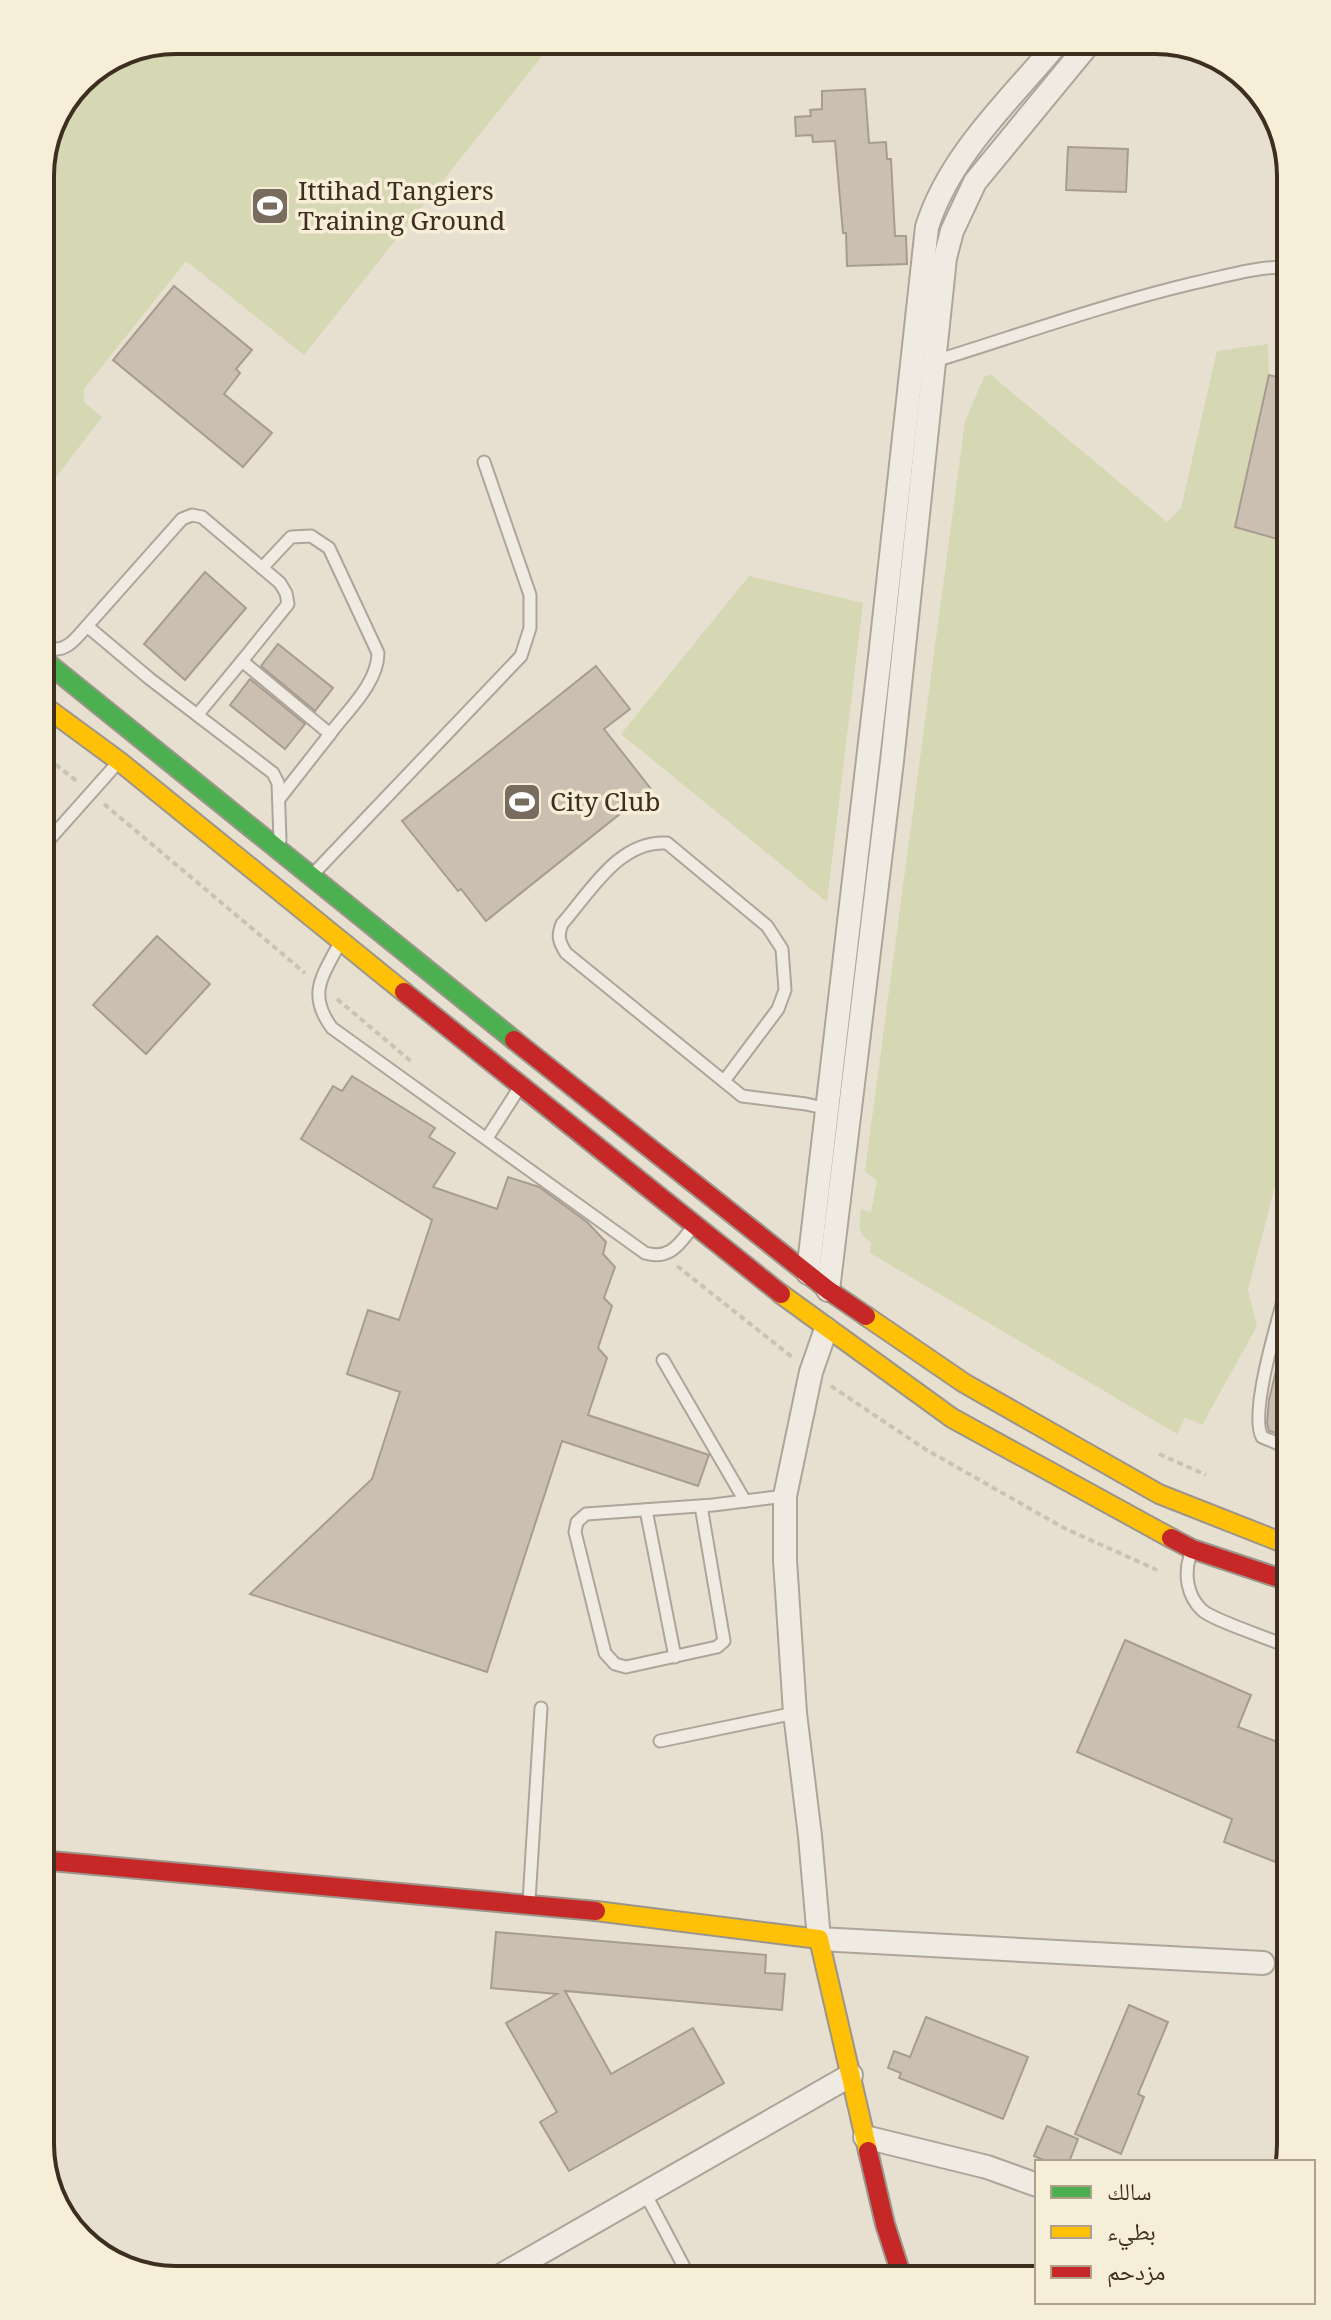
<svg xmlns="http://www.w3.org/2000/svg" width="1331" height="2320" font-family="Georgia,'Noto Naskh Arabic',serif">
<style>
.green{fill:#d6d7b3}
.building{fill:#cbbfb2;stroke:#a89c90;stroke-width:2}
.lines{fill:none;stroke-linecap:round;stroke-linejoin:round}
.lane-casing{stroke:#ada599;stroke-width:15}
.street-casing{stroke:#ada599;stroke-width:26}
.fast-casing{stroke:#9c958a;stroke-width:22}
.slow-casing{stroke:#9c958a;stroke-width:22}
.jam-casing{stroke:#9c958a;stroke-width:22}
.path{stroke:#c8c2b9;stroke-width:4;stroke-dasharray:6 4;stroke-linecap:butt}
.lane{stroke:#efebe3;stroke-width:11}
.street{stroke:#efebe3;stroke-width:22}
.fast{stroke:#4caf50;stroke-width:18}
.slow{stroke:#ffc107;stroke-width:18}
.jam{stroke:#c62828;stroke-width:18}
.labels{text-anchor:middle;stroke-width:7;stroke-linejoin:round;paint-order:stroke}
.poi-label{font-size:26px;fill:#3d2e20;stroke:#f7eed8;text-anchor:start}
.rim{fill:none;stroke:#3d2e20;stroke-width:4}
</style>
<rect width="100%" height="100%" fill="#e7e0d1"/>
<!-- green -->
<g class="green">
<path d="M 550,46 L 304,355 L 186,261 L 84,389 L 84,402 L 102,417 L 40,498 L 40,168 L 80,80 L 125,50 Z"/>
<path d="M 1268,344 L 1269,375 L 1236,527 L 1291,543 L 1291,1125 L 1248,1290 L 1257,1326 L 1202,1425 L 1185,1417 L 1177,1434 L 870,1253 L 871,1242 C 856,1234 860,1224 861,1209 L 871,1212 L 877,1181 L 865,1171 L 965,421 L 984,377 L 990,374 L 1167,522 L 1181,508 L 1217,351 Z"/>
<path d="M 749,576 L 863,603 L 827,902 L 621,734 Z"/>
</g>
<!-- building -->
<g class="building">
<path d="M 865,89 L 869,143 L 886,142 L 887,159 L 891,159 L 895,236 L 906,236 L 907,264 L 847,266 L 846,233 L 843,233 L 835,141 L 813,142 L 812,135 L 796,136 L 795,117 L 811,116 L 810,110 L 822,109 L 822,91 Z"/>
<path d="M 1068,147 L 1128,149 L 1126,192 L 1066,190 Z"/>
<path d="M 174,286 L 252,350 L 236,369 L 240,373 L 224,394 L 272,433 L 243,467 L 113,360 Z"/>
<path d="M 1269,375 L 1291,380 L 1291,543 L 1235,527 Z"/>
<path d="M 205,572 L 246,608 L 185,680 L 144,644 Z"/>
<path d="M 278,644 L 333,688 L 315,711 L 261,666 Z"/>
<path d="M 596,666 L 630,709 L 604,729 L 651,789 L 486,921 L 461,889 L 458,891 L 402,821 Z"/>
<path d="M 250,679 L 305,724 L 285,749 L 230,705 Z"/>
<path d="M 157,936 L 210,984 L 146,1054 L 93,1005 Z"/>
<path d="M 352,1076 L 435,1128 L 429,1137 L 455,1153 L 433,1187 L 497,1209 L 508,1177 L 539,1187 L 587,1222 L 606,1242 L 603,1254 L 615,1267 L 604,1298 L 612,1306 L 598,1348 L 607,1358 L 588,1415 L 709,1455 L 698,1486 L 562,1441 L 487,1672 L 250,1594 L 372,1479 L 400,1392 L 347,1374 L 368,1310 L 399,1320 L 432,1220 L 301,1139 L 333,1086 L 342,1091 Z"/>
<path d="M 1284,1337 L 1291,1338 L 1291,1437 L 1269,1431 L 1267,1423 L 1269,1400 Z"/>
<path d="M 1125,1640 L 1251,1695 L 1238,1727 L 1291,1747 L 1291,1868 L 1224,1842 L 1232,1819 L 1077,1752 Z"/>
<path d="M 496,1932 L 766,1955 L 765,1973 L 785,1974 L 782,2010 L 565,1991 L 611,2074 L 693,2028 L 724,2083 L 569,2171 L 540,2122 L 557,2112 L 506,2023 L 557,1994 L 491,1988 Z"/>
<path d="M 1129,2005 L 1168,2022 L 1138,2094 L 1144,2097 L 1121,2154 L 1075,2134 Z"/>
<path d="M 926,2017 L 1028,2057 L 1003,2119 L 899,2078 L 901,2073 L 888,2068 L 894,2051 L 910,2057 Z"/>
<path d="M 1047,2126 L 1078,2139 L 1069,2162 L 1048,2162 L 1034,2156 Z"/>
</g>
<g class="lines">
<defs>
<g id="lane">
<path d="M 935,361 C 1022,334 1106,304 1194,283 C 1226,276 1259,266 1291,267"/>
<path d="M 262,568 L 291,537 L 311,536 L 329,548 L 378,653 C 378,683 347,711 330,734"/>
<path d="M 87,626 L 182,519 L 192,515 L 202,517 L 280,583 L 286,593 L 288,604 L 242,661"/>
<path d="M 51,649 C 68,651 76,638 87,626 L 150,679 L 273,773 L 278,783 L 280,840"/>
<path d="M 198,714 L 242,661 L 330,734 L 279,799"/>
<path d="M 40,850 L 113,768"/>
<path d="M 316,871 L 521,656 L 530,628 L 530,595 L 484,462"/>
<path d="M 337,948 C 321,978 308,996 332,1028 L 645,1253 C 666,1259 676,1249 688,1233"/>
<path d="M 724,1081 L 778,1009 L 785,990 L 782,949 L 767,926 L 667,843 C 619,840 591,891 562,924 C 557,936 559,942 566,953 L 742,1096 L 806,1104 L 828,1109"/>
<path d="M 487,1138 L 516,1093"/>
<path d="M 663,1360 L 745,1501"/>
<path d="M 1291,1449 L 1262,1437 C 1248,1411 1283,1304 1291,1272"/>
<path d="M 701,1506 L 724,1641 L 717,1647 L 626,1667 L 615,1664 L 605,1653 L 575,1532 L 577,1522 L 586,1514 L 713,1505 L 785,1496"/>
<path d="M 646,1510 L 675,1657"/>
<path d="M 1190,1556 C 1184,1574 1187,1596 1202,1610 C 1212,1620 1274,1640 1291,1648"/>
<path d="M 660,1741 L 795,1713"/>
<path d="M 529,1901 L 541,1708"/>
<path d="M 645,2193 L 691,2280"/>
<path d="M 730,2280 L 750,2277 L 755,2280"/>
</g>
<g id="street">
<path d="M 808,1273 L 880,657 L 927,227 C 950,154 1011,99 1059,41"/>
<path d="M 828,1290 L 892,761 L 945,258 L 952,231 L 975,182 L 1091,41"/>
<path d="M 826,1329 L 811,1372 L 785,1496 L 785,1560 L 795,1713 L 810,1836 L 819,1939 L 1263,1963"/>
<path d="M 865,2137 L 987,2167 L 1037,2185"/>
<path d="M 493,2280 L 851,2075"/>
</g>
<path id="fast" d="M 40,657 L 514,1040"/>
<g id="slow">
<path d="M 40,703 L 119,761 L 404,992"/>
<path d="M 781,1294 L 952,1418 L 1171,1538"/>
<path d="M 866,1316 L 964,1383 L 1159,1494 L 1291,1546"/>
<path d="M 596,1911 L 819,1939 L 868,2151"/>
</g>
<g id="jam">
<path d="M 404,992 L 781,1294"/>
<path d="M 514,1040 L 828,1290 L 866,1316"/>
<path d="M 1171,1538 L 1192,1549 L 1291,1582"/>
<path d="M 40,1860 L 596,1911"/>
<path d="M 868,2151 L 885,2224 L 903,2280"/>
</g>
</defs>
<!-- lane casing -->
<use href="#lane" class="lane-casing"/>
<!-- street casing -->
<use href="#street" class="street-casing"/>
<!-- fast casing -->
<use href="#fast" class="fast-casing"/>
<!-- slow casing -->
<use href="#slow" class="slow-casing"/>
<!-- jam casing -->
<use href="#jam" class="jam-casing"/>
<!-- path -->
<g class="path">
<path d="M 40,752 L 79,783"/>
<path d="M 104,804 L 305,973"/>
<path d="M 337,999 L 413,1063"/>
<path d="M 677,1266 L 792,1357"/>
<path d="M 831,1386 L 925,1449 L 1064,1528 L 1157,1570"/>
<path d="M 1159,1454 L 1206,1475"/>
<path d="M 1278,1614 L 1291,1619"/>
</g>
<!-- lane -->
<use href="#lane" class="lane"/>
<!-- street -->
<use href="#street" class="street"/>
<!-- fast -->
<use href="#fast" class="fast"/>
<!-- slow -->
<use href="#slow" class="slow"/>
<!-- jam -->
<use href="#jam" class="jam"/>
</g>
<!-- icons -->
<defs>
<symbol id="stadium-square" viewBox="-11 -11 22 22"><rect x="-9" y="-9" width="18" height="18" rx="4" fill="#786c5e" stroke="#f7eed8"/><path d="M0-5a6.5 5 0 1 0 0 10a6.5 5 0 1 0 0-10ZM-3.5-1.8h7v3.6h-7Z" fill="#fff"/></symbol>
</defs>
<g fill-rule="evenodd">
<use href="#stadium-square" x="248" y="184" width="44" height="44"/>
<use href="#stadium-square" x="500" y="780" width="44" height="44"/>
</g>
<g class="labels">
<!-- poi labels -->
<g class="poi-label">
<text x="298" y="200">Ittihad Tangiers<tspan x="298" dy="30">Training Ground</tspan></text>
<text x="550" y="811">City Club</text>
</g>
</g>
<!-- crop -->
<path d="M0 0H1331V2320H0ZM176 54H1155A122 122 0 0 1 1277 176V2144A122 122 0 0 1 1155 2266H176A122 122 0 0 1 54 2144V176A122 122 0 0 1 176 54Z" fill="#f7eed8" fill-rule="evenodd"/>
<path class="rim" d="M176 54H1155A122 122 0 0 1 1277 176V2144A122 122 0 0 1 1155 2266H176A122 122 0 0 1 54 2144V176A122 122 0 0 1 176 54Z"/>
<!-- legend -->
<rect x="1035" y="2160" width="280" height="144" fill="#f7eed8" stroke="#ada18e" stroke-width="2"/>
<rect x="1051" y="2186" width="40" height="12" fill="#4caf50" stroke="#ada18e" stroke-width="2"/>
<text x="1107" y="2200" font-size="24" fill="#3d2e20">سالك</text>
<rect x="1051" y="2226" width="40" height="12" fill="#ffc107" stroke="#ada18e" stroke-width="2"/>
<text x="1107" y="2240" font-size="24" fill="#3d2e20">بطيء</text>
<rect x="1051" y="2266" width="40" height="12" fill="#c62828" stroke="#ada18e" stroke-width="2"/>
<text x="1107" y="2280" font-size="24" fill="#3d2e20">مزدحم</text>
</svg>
